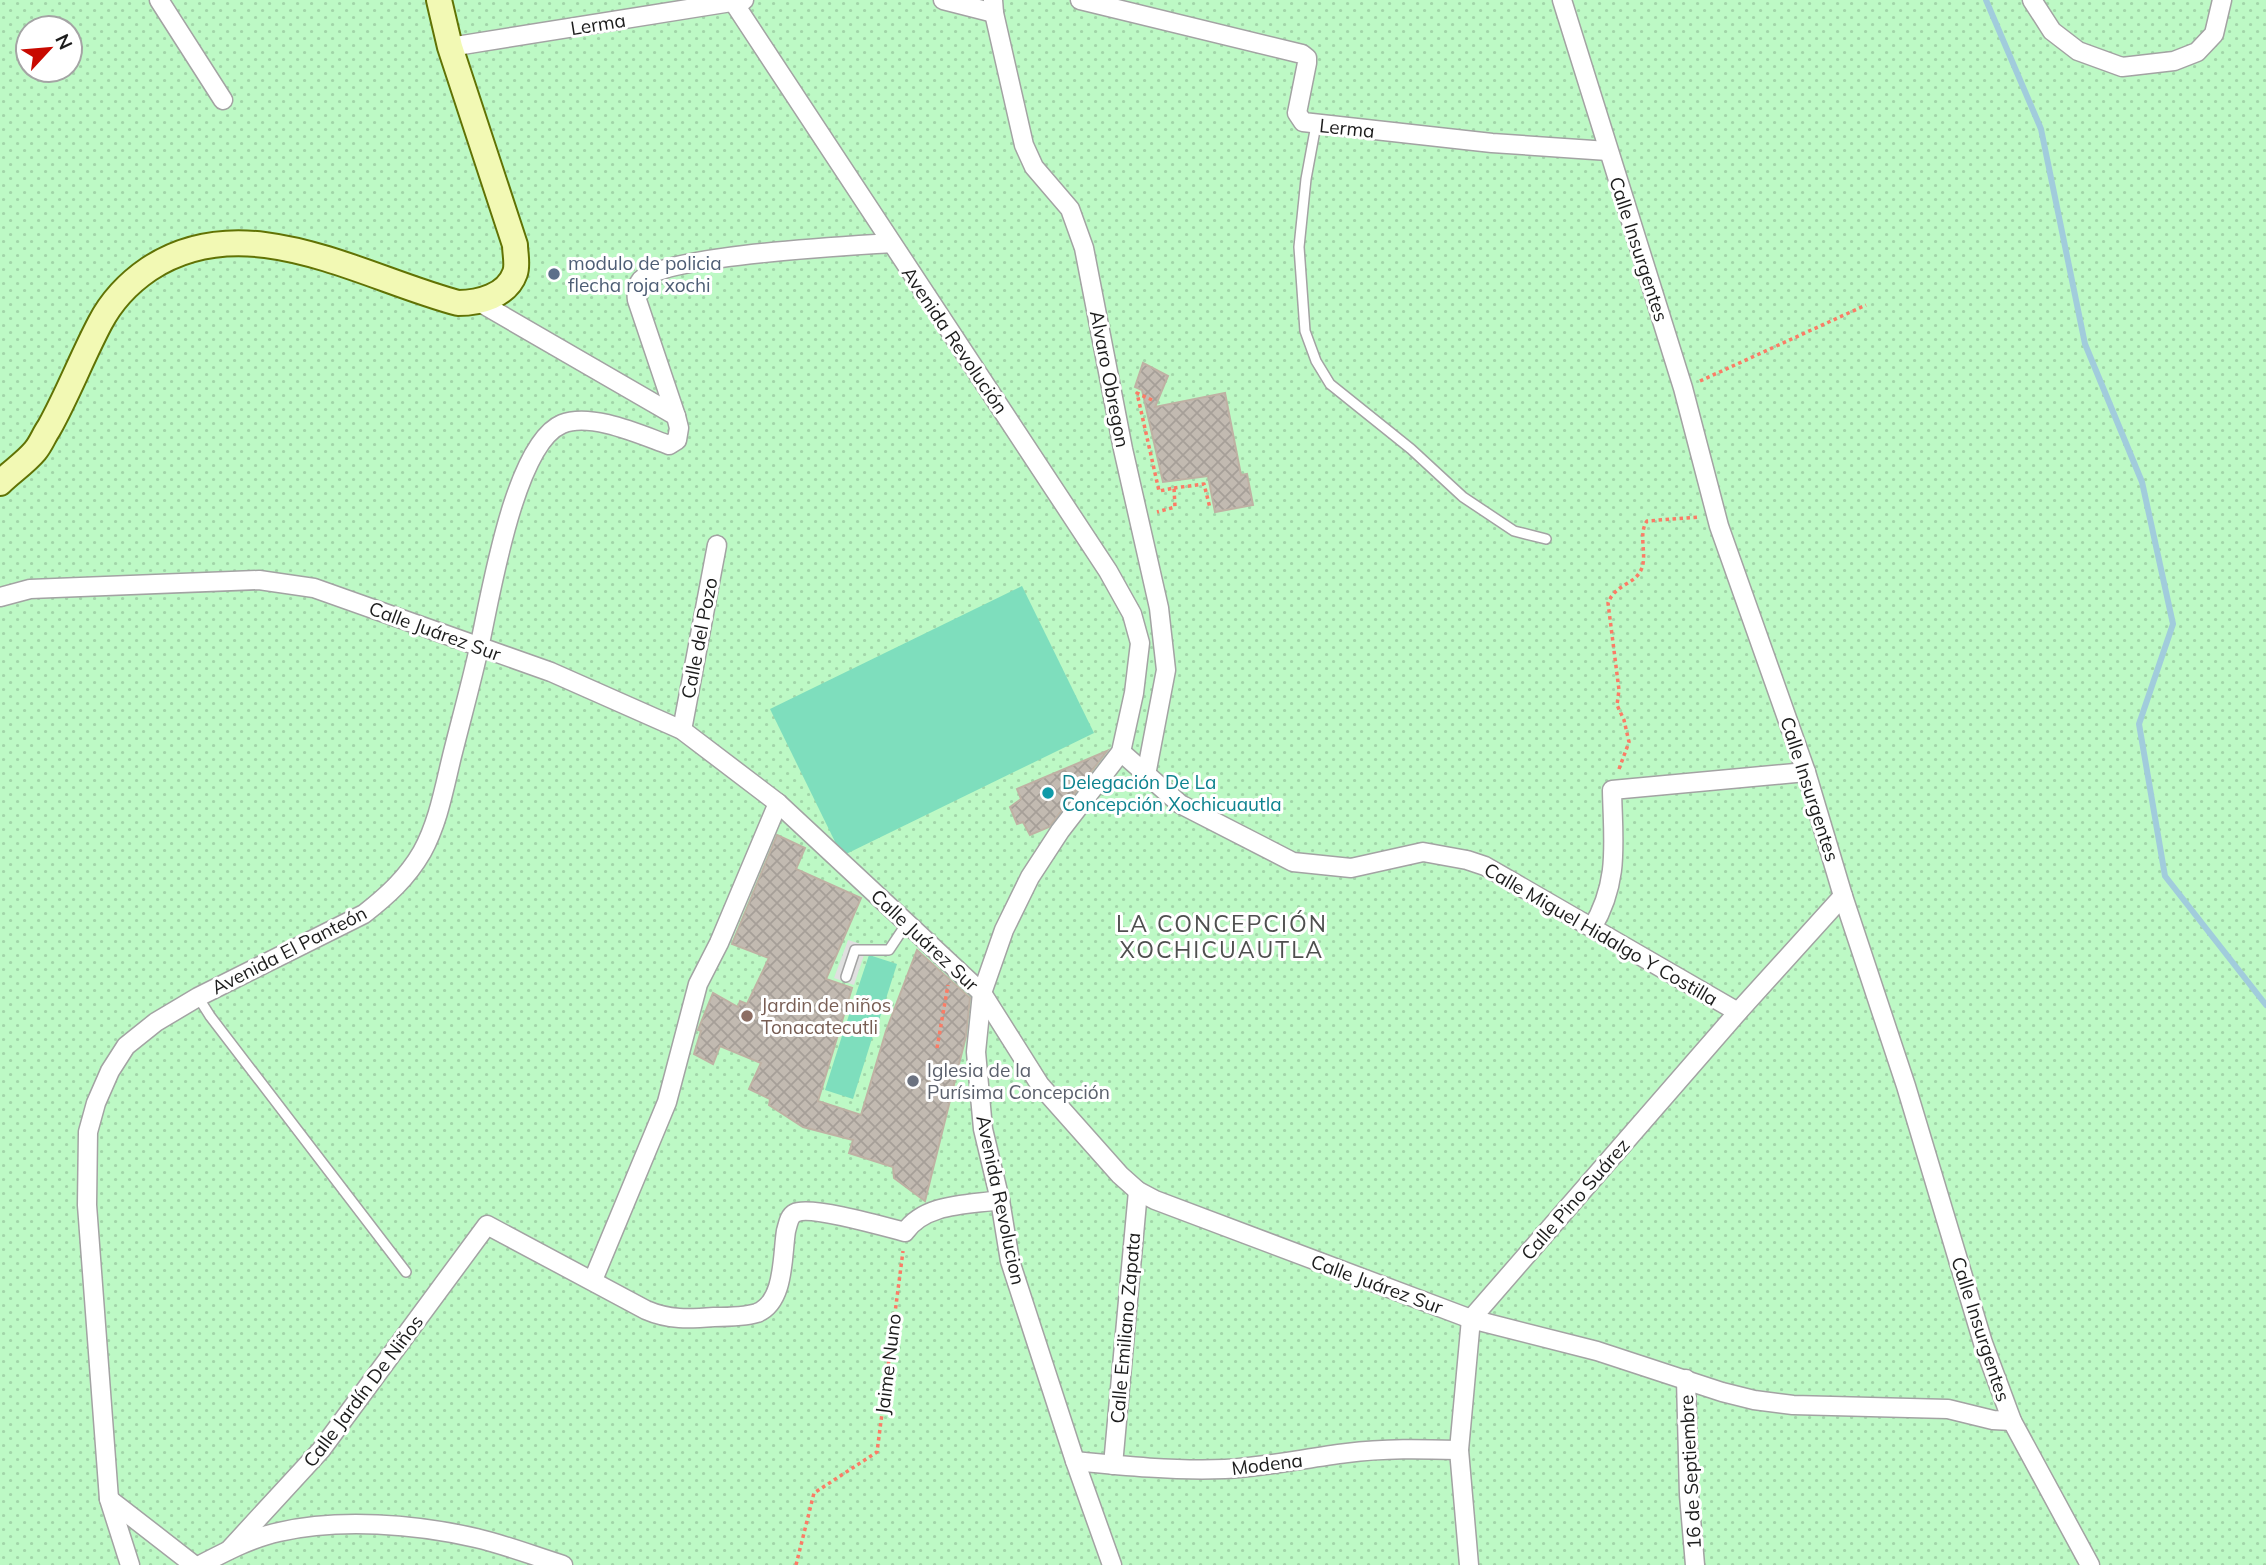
<svg xmlns="http://www.w3.org/2000/svg" width="2266" height="1565" font-family="Mulish,sans-serif">
<style>
.park{fill:url(#park-dots);fill-rule:evenodd}
.pitch{fill:#7edebd}
.parking{fill:#e0e0e0}
.lines{fill:none;stroke-linecap:round;stroke-linejoin:round}
.stream{stroke:#a1ccdc;stroke-width:6}
.building{fill:url(#building-cross-hatch);stroke:#bfb1a4;stroke-width:2}
.service-casing{stroke:#a3a3a3;stroke-width:12}
.minor-casing{stroke:#a3a3a3;stroke-width:21}
.secondary-casing{stroke:#617204;stroke-width:28}
.path{stroke:#fa7c66;stroke-width:3.5;stroke-dasharray:3.5 3.5;stroke-linecap:butt}
.service{stroke:#fff;stroke-width:9}
.minor{stroke:#fff;stroke-width:18}
.secondary{stroke:#f2f9b4;stroke-width:24}
.service-dot{fill:#5c6f8a;stroke:#fff;stroke-width:2.5}
.culture-dot{fill:#0f9aa8;stroke:#fff;stroke-width:2.5}
.education-dot{fill:#8d6e63;stroke:#fff;stroke-width:2.5}
.worship-dot{fill:#6b7280;stroke:#fff;stroke-width:2.5}
.labels{text-anchor:middle;stroke-width:6;stroke-linejoin:round;paint-order:stroke}
.street-label{font-size:19px;fill:#1c1c1c;stroke:#fff}
.service-label{font-size:19px;fill:#4e5e75;stroke:#fff;text-anchor:start}
.culture-label{font-size:19px;fill:#0d838f;stroke:#fff;text-anchor:start}
.education-label{font-size:19px;fill:#785e54;stroke:#fff;text-anchor:start}
.worship-label{font-size:19px;fill:#5b616d;stroke:#fff;text-anchor:start}
.quarter-label{font-size:23px;letter-spacing:2px;fill:#4f4f4f;stroke:#fff}
</style>
<defs>
<pattern id="park-dots" width="8" height="8" patternUnits="userSpaceOnUse" patternTransform="scale(1.75)"><rect width="8" height="8" fill="#bdf9c5"/><path d="M2 2h.1M6 6h.1" fill="none" stroke="#a2d5a9" stroke-width="1.8" stroke-linecap="round"/></pattern>
<pattern id="building-cross-hatch" width="8" height="8" patternUnits="userSpaceOnUse" patternTransform="scale(1.75)"><rect width="8" height="8" fill="#c2bab1"/><path d="M0 0l8 8M0 8l8-8" fill="none" stroke="#a69f98"/></pattern>
</defs>
<rect width="100%" height="100%" fill="#eeeae2"/>
<!-- park -->
<path class="park" d="M 0,0 L 2266,0 L 2266,1565 L 0,1565 ZM 28,28 L 70,28 L 70,70 L 28,70 Z"/>
<!-- pitch -->
<g class="pitch">
<path d="M 1022,586 L 1094,733 L 842,856 L 770,709 Z"/>
<path d="M 869,955 L 897,964 L 876,1030 L 847,1021 Z"/>
<path d="M 846,1023 L 874,1032 L 853,1099 L 825,1090 Z"/>
</g>
<!-- parking -->
<path class="parking" d="M 848,940 L 867,946 L 854,985 L 834,978 Z"/>
<g class="lines">
<!-- stream -->
<path class="stream" d="M 1986,0 L 2041,129 L 2085,344 L 2142,482 L 2173,624 L 2139,724 L 2165,876 L 2266,1005"/>
</g>
<!-- building -->
<g class="building">
<path d="M 1143,363 L 1168,376 L 1155,407 L 1225,393 L 1241,475 L 1247,474 L 1253,505 L 1215,512 L 1208,476 L 1163,482 L 1142,390 L 1135,387 Z"/>
<path d="M 1107,751 L 1049,827 L 1030,835 L 1023,822 L 1017,824 L 1010,807 L 1021,799 L 1017,789 Z"/>
<path d="M 777,835 L 805,848 L 796,869 L 861,898 L 826,979 L 852,988 L 818,1101 L 861,1115 L 886,1031 L 917,950 L 970,998 L 966,1036 L 925,1201 L 894,1178 L 893,1167 L 849,1153 L 853,1140 L 803,1127 L 769,1105 L 770,1099 L 749,1089 L 761,1063 L 720,1046 L 713,1064 L 694,1054 L 701,1031 L 698,1030 L 713,993 L 738,1007 L 740,1001 L 747,1004 L 769,958 L 732,944 Z"/>
</g>
<g class="lines">
<defs>
<g id="service">
<path d="M 1316,125 L 1306,179 L 1299,247 L 1305,331 L 1316,361 L 1330,384 L 1411,449 L 1463,497 L 1514,531 L 1546,539"/>
<path d="M 846,977 L 855,950 L 889,950 L 907,923"/>
<path d="M 198,997 L 210,1016 L 406,1272"/>
</g>
<g id="minor">
<path d="M 159,0 L 223,100"/>
<path d="M 732,0 L 1108,571 L 1132,614 L 1140,643 L 1134,693 L 1121,752 L 1060,831 L 1030,877 L 1004,930 L 982,993 L 976,1052 L 983,1129 L 1000,1200 L 1010,1261 L 1075,1461 L 1112,1565"/>
<path d="M 943,0 L 994,13"/>
<path d="M 993,0 L 994,13 L 1024,145 L 1034,167 L 1070,209 L 1084,248 L 1123,449 L 1159,608 L 1166,670 L 1146,775"/>
<path d="M 1080,0 L 1302,54 L 1307,58 L 1307,63 L 1297,113 L 1303,122 L 1492,143 L 1608,151"/>
<path d="M 1562,0 L 1683,388 L 1719,526 L 1806,772 L 1843,896 L 1906,1086 L 1983,1343 L 2012,1421 L 2090,1565"/>
<path d="M 2032,0 L 2052,31 L 2078,51 L 2122,67 L 2174,61 L 2197,52 L 2214,34 L 2222,0"/>
<path d="M 450,47 L 744,0"/>
<path d="M 479,302 L 676,416"/>
<path d="M 0,597 L 30,589 L 259,580 L 314,588 L 551,672 L 682,730 L 778,803 L 982,993 L 1040,1085 L 1120,1175 L 1138,1191 L 1155,1200 L 1471,1319 L 1597,1351 L 1722,1392 L 1754,1400 L 1793,1405 L 1948,1409 L 1993,1420 L 2012,1421"/>
<path d="M 682,730 L 717,545"/>
<path d="M 1121,752 L 1180,804 L 1293,862 L 1351,868 L 1423,852 L 1467,860 L 1485,866 L 1738,1012"/>
<path d="M 1592,928 C 1620,881 1613,842 1612,790 L 1806,772"/>
<path d="M 593,1280 L 667,1102 L 698,984 L 719,943 L 778,803"/>
<path d="M 1686,1379 L 1689,1495 L 1695,1565"/>
<path d="M 1075,1461 C 1124,1466 1175,1471 1225,1469 C 1266,1467 1306,1458 1347,1453 C 1384,1448 1422,1449 1459,1450"/>
<path d="M 1113,1465 L 1138,1191"/>
<path d="M 109,1499 L 194,1565"/>
<path d="M 229,1550 L 321,1450 L 487,1225 L 646,1310 C 669,1320 689,1319 714,1317 C 728,1317 744,1317 757,1313 C 785,1302 782,1256 786,1231 C 788,1224 789,1216 795,1213 C 809,1205 886,1227 905,1232 C 925,1203 968,1205 1000,1200"/>
<path d="M 130,1565 L 109,1499 L 87,1205 L 88,1132 L 96,1103 L 110,1071 L 126,1046 L 156,1022 L 198,997 L 364,914 C 387,896 407,878 422,852 C 438,823 444,789 452,756 C 461,720 471,684 479,648 C 490,599 514,444 562,424 C 591,412 641,435 669,445 L 677,440 L 679,428 L 676,416 L 637,300 C 636,293 636,286 641,280 C 667,255 847,246 891,243"/>
<path d="M 200,1565 C 225,1552 251,1538 279,1532 C 339,1518 416,1524 476,1538 C 506,1545 534,1556 563,1565"/>
<path d="M 1469,1565 L 1459,1450 L 1471,1319 L 1738,1012 L 1843,896"/>
</g>
<path id="secondary" d="M 0,483 C 11,472 25,463 35,451 C 41,444 44,435 49,428 C 68,394 82,357 100,323 C 112,300 127,284 149,269 C 246,205 360,277 458,303 C 479,303 507,296 515,273 C 518,265 515,253 515,245 L 450,47 L 439,0"/>
</defs>
<!-- service casing -->
<use href="#service" class="service-casing"/>
<!-- minor casing -->
<use href="#minor" class="minor-casing"/>
<!-- secondary casing -->
<use href="#secondary" class="secondary-casing"/>
<!-- path -->
<g class="path">
<path d="M 1700,381 L 1866,305"/>
<path d="M 1152,400 L 1137,393 L 1159,491 L 1174,488 L 1175,507 L 1157,512"/>
<path d="M 1174,488 L 1204,484 L 1210,508"/>
<path d="M 1619,769 L 1629,742 L 1624,720 L 1617,705 L 1619,690 L 1608,603 C 1615,585 1632,585 1640,572 C 1649,557 1637,535 1647,521 L 1699,517"/>
<path d="M 937,1048 L 948,985"/>
<path d="M 796,1565 L 814,1493 L 877,1452 L 903,1251"/>
</g>
<!-- service -->
<use href="#service" class="service"/>
<!-- minor -->
<use href="#minor" class="minor"/>
<!-- secondary -->
<use href="#secondary" class="secondary"/>
</g>
<!-- markers -->
<circle class="service-dot" cx="554" cy="274" r="7"/>
<circle class="culture-dot" cx="1048" cy="793" r="7"/>
<circle class="education-dot" cx="747" cy="1016" r="7"/>
<circle class="worship-dot" cx="913" cy="1081" r="7"/>
<g class="labels">
<!-- street labels -->
<g class="street-label">
<text transform="translate(598 24) rotate(-9)" y="7">Lerma</text>
<text transform="translate(1347 128) rotate(6)" y="7">Lerma</text>
<text transform="translate(1639 249) rotate(72)" y="7">Calle Insurgentes</text>
<text transform="translate(955 340) rotate(56)" y="7">Avenida Revolución</text>
<text transform="translate(1110 379) rotate(79)" y="7">Alvaro Obregon</text>
<text transform="translate(435 631) rotate(20)" y="7">Calle Juárez Sur</text>
<text transform="translate(699 638) rotate(-79)" y="7">Calle del Pozo</text>
<text transform="translate(1810 789) rotate(72)" y="7">Calle Insurgentes</text>
<text transform="translate(1601 934) rotate(30)" y="7">Calle Miguel Hidalgo Y Costilla</text>
<text transform="translate(925 940) rotate(43)" y="7">Calle Juárez Sur</text>
<text transform="translate(289 950) rotate(-27)" y="7">Avenida El Panteón</text>
<text transform="translate(1575 1199) rotate(-49)" y="7">Calle Pino Suárez</text>
<text transform="translate(1001 1200) rotate(78)" y="7">Avenida Revolucion</text>
<text transform="translate(1377 1284) rotate(20)" y="7">Calle Juárez Sur</text>
<text transform="translate(1125 1328) rotate(-85)" y="7">Calle Emiliano Zapata</text>
<text transform="translate(1981 1329) rotate(72)" y="7">Calle Insurgentes</text>
<text transform="translate(888 1364) rotate(-83)" y="7">Jaime Nuno</text>
<text transform="translate(363 1391) rotate(-53)" y="7">Calle Jardín De Niños</text>
<text transform="translate(1267 1464) rotate(-7)" y="7">Modena</text>
<text transform="translate(1690 1472) rotate(-93)" y="7">16 de Septiembre</text>
</g>
<!-- service labels -->
<g class="service-label">
<text x="568" y="270">modulo de policia<tspan x="568" dy="22">flecha roja xochi</tspan></text>
</g>
<!-- culture labels -->
<g class="culture-label">
<text x="1062" y="789">Delegación De La<tspan x="1062" dy="22">Concepción Xochicuautla</tspan></text>
</g>
<!-- education labels -->
<g class="education-label">
<text x="761" y="1012">Jardin de niños<tspan x="761" dy="22">Tonacatecutli</tspan></text>
</g>
<!-- worship labels -->
<g class="worship-label">
<text x="927" y="1077">Iglesia de la<tspan x="927" dy="22">Purísima Concepción</tspan></text>
</g>
<!-- quarter labels -->
<g class="quarter-label">
<text x="1222" y="932">LA CONCEPCIÓN<tspan x="1222" dy="26">XOCHICUAUTLA</tspan></text>
</g>
</g>
<!-- north arrow -->
<g transform="translate(49 49) rotate(64)"><circle r="33" fill="#ffffff" stroke="#a4a4a4" stroke-width="2"/>
<path d="M0-5L12 26L0 18L-12 26Z" fill="#c80900"/>
<text y="-10" font-size="19" font-weight="bold" text-anchor="middle" fill="#1c1c1c">N</text>
</g>
</svg>
